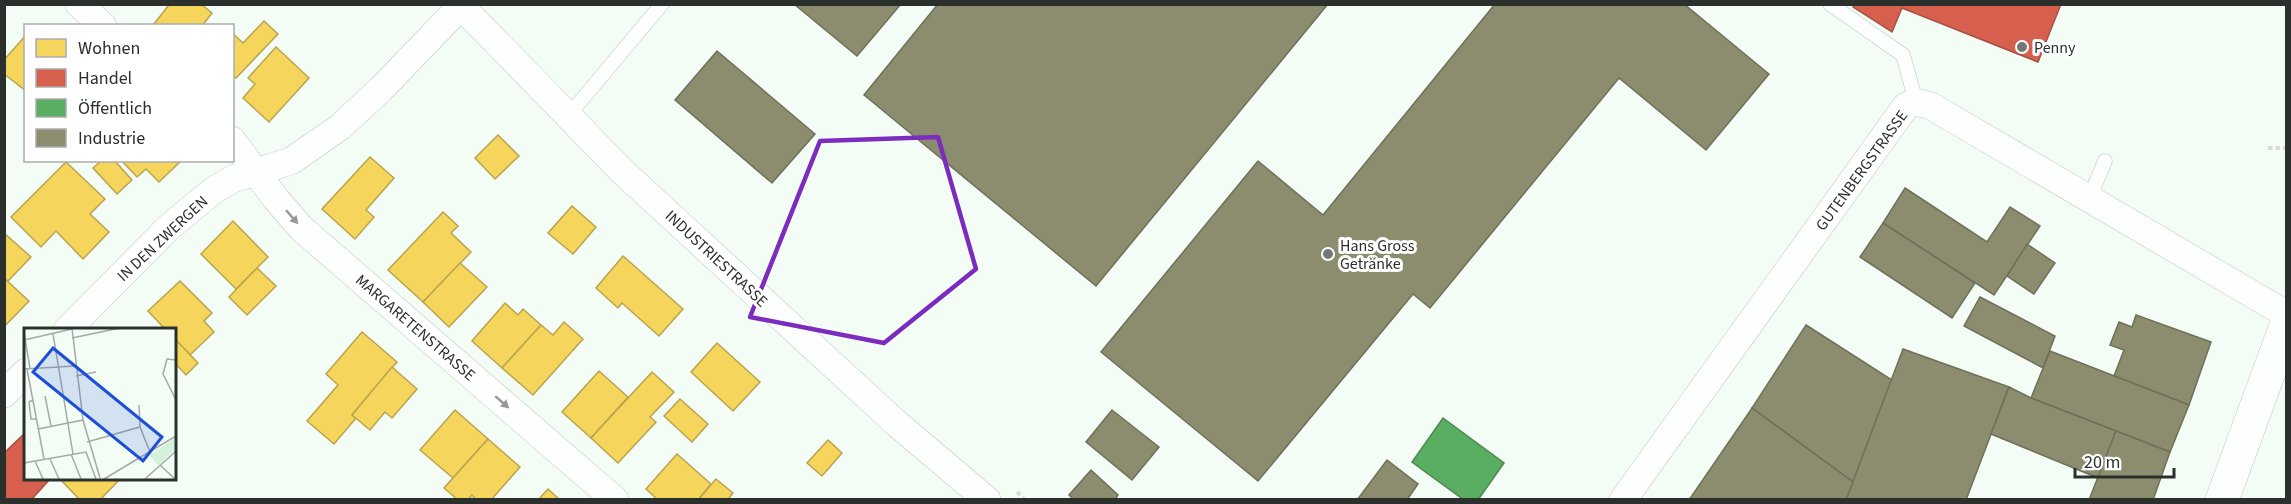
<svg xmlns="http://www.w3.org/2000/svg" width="2291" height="504" font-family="'Source Sans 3',sans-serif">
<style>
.homes{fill:#f6d55c;stroke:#b9a44e;stroke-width:1.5}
.shops{fill:#d6604d;stroke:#a35243;stroke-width:1.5}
.public{fill:#5aae61;stroke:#4c8851;stroke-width:1.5}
.industry{fill:#8c8c6e;stroke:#6f705a;stroke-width:1.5}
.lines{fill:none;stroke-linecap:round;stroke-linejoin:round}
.service-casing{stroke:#bfc4c0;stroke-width:15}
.minor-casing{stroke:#bfc4c0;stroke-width:28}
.tertiary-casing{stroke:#bfc4c0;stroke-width:34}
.path{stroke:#d8dbd9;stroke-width:4;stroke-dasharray:4.5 3;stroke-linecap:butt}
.service{stroke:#fdfffe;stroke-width:14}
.minor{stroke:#fdfffe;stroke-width:27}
.tertiary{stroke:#fdfffe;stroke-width:33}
.oneway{fill:#949895}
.marked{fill:none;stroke:#7b2cbf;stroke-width:4.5;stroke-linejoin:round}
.poi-dot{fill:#717773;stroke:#fff;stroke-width:2}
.labels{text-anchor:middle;stroke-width:6;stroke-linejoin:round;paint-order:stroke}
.poi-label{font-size:16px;fill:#2b302c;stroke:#fff;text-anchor:start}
.street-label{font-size:16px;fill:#2b302c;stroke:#fff}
.inset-road{fill:none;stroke:#a4aaa5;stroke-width:1.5}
.view{fill:#1d4ed8;fill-opacity:0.15;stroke:#1d4ed8;stroke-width:3}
.inset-edge{fill:none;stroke:#2b302c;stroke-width:3}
</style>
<rect width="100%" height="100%" fill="#f4fcf6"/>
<!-- homes -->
<g class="homes">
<path d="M 166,4 L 201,4 L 212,13 L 202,26 L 156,26 L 154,24 L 168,6 Z"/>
<path d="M 264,21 L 278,34 L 236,78 L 232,75 L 232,33 L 243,43 Z"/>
<path d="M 26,35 L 26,91 L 4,74 L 4,60 Z"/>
<path d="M 276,47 L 309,78 L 269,122 L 243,98 L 255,84 L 248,78 Z"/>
<path d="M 498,135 L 519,156 L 495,179 L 475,158 Z"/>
<path d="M 370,157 L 394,178 L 366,210 L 374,217 L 355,239 L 322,209 Z"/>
<path d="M 102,160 L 114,160 L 132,180 L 117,194 L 93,168 Z"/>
<path d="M 121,160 L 182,160 L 159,182 L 146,169 L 137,177 Z"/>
<path d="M 66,162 L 105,199 L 90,214 L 109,232 L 83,259 L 56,231 L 41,247 L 11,217 Z"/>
<path d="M 572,206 L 596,227 L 573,254 L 548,233 Z"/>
<path d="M 443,212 L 458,226 L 451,233 L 471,252 L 423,302 L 388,270 Z"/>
<path d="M 233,221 L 268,257 L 236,289 L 201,254 Z"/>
<path d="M 4,233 L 31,257 L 8,281 L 4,278 Z"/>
<path d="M 623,256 L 683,309 L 659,336 L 622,303 L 618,308 L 596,288 Z"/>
<path d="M 460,263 L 487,287 L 449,327 L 423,302 Z"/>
<path d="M 257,268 L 276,286 L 247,315 L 229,297 Z"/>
<path d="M 4,278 L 29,301 L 4,327 Z"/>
<path d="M 180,281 L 212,313 L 204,321 L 214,332 L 190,355 L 174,338 L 174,330 L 166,330 L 148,311 Z"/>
<path d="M 505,303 L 518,315 L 523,309 L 541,325 L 502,368 L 472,341 Z"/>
<path d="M 564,322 L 583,339 L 533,395 L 502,368 L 541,325 L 553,335 Z"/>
<path d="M 362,332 L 397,362 L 352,415 L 356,418 L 334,444 L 307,421 L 338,385 L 326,374 Z"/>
<path d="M 174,338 L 198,363 L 186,375 L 174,362 Z"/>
<path d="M 717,343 L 760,382 L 733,411 L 691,372 Z"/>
<path d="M 392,367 L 417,389 L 392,418 L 385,412 L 370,430 L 352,415 Z"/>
<path d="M 599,371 L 628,397 L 591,438 L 562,412 Z"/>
<path d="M 652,372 L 674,392 L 650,417 L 656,422 L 618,463 L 591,438 Z"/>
<path d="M 680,399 L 708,424 L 692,442 L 664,416 Z"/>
<path d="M 455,410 L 488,439 L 453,478 L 420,450 Z"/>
<path d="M 488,439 L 520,467 L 491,500 L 476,500 L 472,495 L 468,500 L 458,500 L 444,488 Z"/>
<path d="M 828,440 L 842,453 L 822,476 L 807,463 Z"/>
<path d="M 677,454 L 711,484 L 698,500 L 658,500 L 646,489 Z"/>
<path d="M 59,478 L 121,478 L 100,500 L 80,500 Z"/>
<path d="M 716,479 L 733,493 L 729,498 L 731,500 L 698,500 Z"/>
<path d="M 548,489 L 560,500 L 538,500 Z"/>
</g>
<!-- shops -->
<g class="shops">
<path d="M 1854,4 L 2061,4 L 2038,62 L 1902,8 L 1892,32 L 1853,7 Z"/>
<path d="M 26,432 L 26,478 L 51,478 L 31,500 L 4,500 L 4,453 Z"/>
</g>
<!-- public -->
<path class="public" d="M 1443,418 L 1504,463 L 1478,500 L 1464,500 L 1412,462 Z"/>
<!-- industry -->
<g class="industry">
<path d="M 794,4 L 901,4 L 857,56 Z"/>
<path d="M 938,4 L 1328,4 L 1096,286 L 864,95 Z"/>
<path d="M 1495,4 L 1684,4 L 1769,74 L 1706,150 L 1619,78 L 1430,308 L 1413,294 L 1258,481 L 1101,352 L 1258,161 L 1323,215 Z"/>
<path d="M 717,51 L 815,134 L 772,183 L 675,100 Z"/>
<path d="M 1905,188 L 1987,242 L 2010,207 L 2040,226 L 1994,295 L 1883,223 Z"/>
<path d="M 1883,223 L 1975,283 L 1952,318 L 1860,257 Z"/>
<path d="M 2027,244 L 2055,263 L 2034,294 L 2007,276 Z"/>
<path d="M 1980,297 L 2055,336 L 2043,368 L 1964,326 Z"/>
<path d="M 2136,315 L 2211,342 L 2189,405 L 2114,376 L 2124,350 L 2110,345 L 2119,322 L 2132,327 Z"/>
<path d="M 1806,325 L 1892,380 L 1853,482 L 1752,408 Z"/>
<path d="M 1903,349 L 2009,387 L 1966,500 L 1846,500 Z"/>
<path d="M 2050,351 L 2189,405 L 2170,452 L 2031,398 Z"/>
<path d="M 2009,387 L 2031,398 L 2116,431 L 2098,478 L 1991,434 Z"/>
<path d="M 1752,408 L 1853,482 L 1846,500 L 1689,500 Z"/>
<path d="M 1112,410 L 1159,447 L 1132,480 L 1086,442 Z"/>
<path d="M 2116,431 L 2170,452 L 2153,500 L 2089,500 Z"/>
<path d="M 1387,460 L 1418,484 L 1407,500 L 1357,500 Z"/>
<path d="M 1091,470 L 1118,495 L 1115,500 L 1074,500 L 1069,495 Z"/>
</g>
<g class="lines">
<defs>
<g id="service">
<path d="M 1830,4 L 1903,55 L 1916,102"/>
<path d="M 568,116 L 662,4"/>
<path d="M 2089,199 L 2105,161"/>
</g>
<g id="minor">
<path d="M 79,4 L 103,26"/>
<path d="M 459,4 L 623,172 L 895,422 L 987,500"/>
<path d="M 232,140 L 276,199 L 301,228 L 615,500"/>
<path d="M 67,330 L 168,228 L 214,190 L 233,179 L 291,161 L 340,127 L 381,89 L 461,6"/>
<path d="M 4,394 L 26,372"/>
<path d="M 1623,500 L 1906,106 L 1916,102 L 1931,106 L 2286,314"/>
</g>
<path id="tertiary" d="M 2222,500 L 2286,326"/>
</defs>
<!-- service casing -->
<use href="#service" class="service-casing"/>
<!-- minor casing -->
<use href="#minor" class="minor-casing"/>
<!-- tertiary casing -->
<use href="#tertiary" class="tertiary-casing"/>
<!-- path -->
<g class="path">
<path d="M 2268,148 L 2286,148"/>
<path d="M 1017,492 L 1025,500"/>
</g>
<!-- service -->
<use href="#service" class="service"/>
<!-- minor -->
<use href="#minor" class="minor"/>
<!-- tertiary -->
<use href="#tertiary" class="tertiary"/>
</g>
<!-- one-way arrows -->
<defs><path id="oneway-solid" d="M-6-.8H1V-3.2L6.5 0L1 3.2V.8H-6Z" transform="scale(1.5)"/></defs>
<g class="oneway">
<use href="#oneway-solid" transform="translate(292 217) rotate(49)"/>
<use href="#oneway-solid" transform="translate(502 402) rotate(41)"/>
</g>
<!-- marked area -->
<path class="marked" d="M 938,137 L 976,269 L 884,343 L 750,317 L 820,141 Z"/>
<!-- markers -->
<g class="poi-dot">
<circle cx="2022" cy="47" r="6"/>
<circle cx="1328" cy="254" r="6"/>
</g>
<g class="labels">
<!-- poi labels -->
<g class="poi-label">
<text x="2034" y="53">Penny</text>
<text x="1340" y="251">Hans Gross<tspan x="1340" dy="18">Getränke</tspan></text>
</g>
<!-- street labels -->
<g class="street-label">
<text transform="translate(1861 170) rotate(-54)" y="6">GUTENBERGSTRASSE</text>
<text transform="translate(162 238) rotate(-43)" y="6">IN DEN ZWERGEN</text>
<text transform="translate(717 258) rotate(43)" y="6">INDUSTRIESTRASSE</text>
<text transform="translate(416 327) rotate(41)" y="6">MARGARETENSTRASSE</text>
</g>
</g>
<!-- overview -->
<g transform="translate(24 328)">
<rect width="152" height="152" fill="#f4fcf6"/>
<path d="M 151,110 L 151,121 L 134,138 L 126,127 Z" fill="#d1f1db"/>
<path class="inset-road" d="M 48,0 L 59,92 L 76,150M 0,5 L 6,40M 29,6 L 49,126M 48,10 L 96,0M 0,12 L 48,1M 152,32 L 143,31 L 139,46 L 152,72M 0,41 L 51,38M 3,41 L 20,131M 52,48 L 72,44M 21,68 L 27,98M 9,72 L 5,74 L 7,91 L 13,91M 115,77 L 116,99M 14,101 L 59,92M 63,114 L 116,99 L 126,124M 47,126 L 57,151M 26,131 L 35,151M 11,133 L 19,151M 0,135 L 62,124 L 72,151M 136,137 L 151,151M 80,151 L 152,108M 121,151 L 152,123"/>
<path class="view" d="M 29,20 L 138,109 L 119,133 L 9,44 Z"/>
<rect width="152" height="152" class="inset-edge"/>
</g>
<!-- border -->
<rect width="2291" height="504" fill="none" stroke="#2b302c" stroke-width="12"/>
<!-- legend -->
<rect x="24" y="24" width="210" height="138" fill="#ffffff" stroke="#aaacab" stroke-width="1.5"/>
<rect x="36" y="39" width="30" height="18" fill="#f6d55c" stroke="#aaacab" stroke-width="1.5"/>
<text x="78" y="54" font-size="18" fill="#2b302c">Wohnen</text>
<rect x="36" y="69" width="30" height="18" fill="#d6604d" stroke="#aaacab" stroke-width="1.5"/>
<text x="78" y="84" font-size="18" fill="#2b302c">Handel</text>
<rect x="36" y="99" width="30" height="18" fill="#5aae61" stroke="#aaacab" stroke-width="1.5"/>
<text x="78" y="114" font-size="18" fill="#2b302c">Öffentlich</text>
<rect x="36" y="129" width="30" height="18" fill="#8c8c6e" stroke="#aaacab" stroke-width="1.5"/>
<text x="78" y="144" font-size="18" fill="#2b302c">Industrie</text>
<!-- scale -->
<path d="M2075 468v9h99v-9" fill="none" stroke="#2b302c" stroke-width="3"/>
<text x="2084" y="468" font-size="18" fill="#2b302c" stroke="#ffffff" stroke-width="4.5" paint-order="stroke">20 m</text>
</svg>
